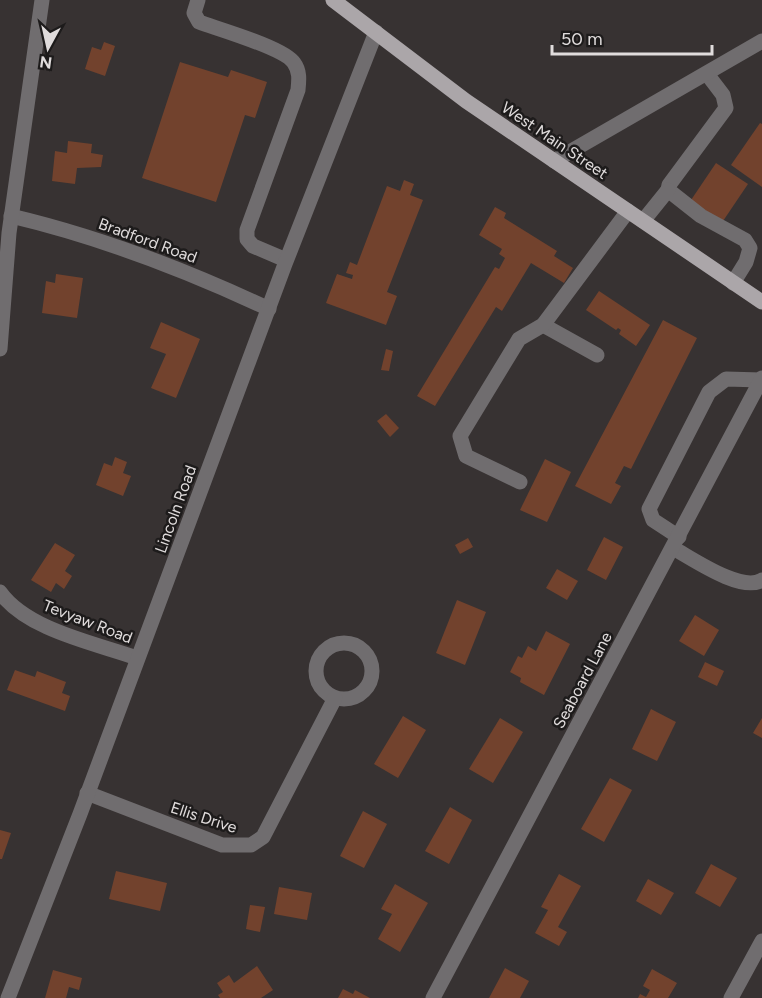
<svg xmlns="http://www.w3.org/2000/svg" width="762" height="998" font-family="Figtree,sans-serif">
<style>
.building{fill:#72422d}
.lines{fill:none;stroke-linecap:round;stroke-linejoin:round}
.minor{stroke:#706d6f;stroke-width:15}
.major{stroke:#aba6a9;stroke-width:15}
.labels{text-anchor:middle;stroke-width:5;stroke-linejoin:round;paint-order:stroke}
.street-label{font-size:16px;fill:#e0dcdc;stroke:#1d1b1b}
</style>
<rect width="100%" height="100%" fill="#373232"/>
<!-- building -->
<g class="building">
<path d="M 104,42 L 115,46 L 105,76 L 85,69 L 92,47 L 101,50 Z"/>
<path d="M 180,62 L 228,77 L 231,70 L 267,82 L 255,118 L 245,115 L 216,202 L 142,178 Z"/>
<path d="M 760,123 L 762,124 L 762,187 L 731,165 Z"/>
<path d="M 68,141 L 92,144 L 91,153 L 103,155 L 101,167 L 77,168 L 75,184 L 52,181 L 55,151 L 67,153 Z"/>
<path d="M 716,163 L 748,184 L 721,224 L 689,203 Z"/>
<path d="M 404,180 L 414,184 L 410,195 L 423,200 L 387,292 L 397,296 L 386,325 L 326,303 L 337,274 L 352,279 L 353,275 L 346,273 L 350,262 L 357,265 L 387,186 L 400,191 Z"/>
<path d="M 495,207 L 506,213 L 504,218 L 557,251 L 554,256 L 573,268 L 564,283 L 531,263 L 502,311 L 496,307 L 435,406 L 417,396 L 495,267 L 499,269 L 505,258 L 499,254 L 502,249 L 479,235 Z"/>
<path d="M 56,274 L 83,278 L 77,318 L 42,313 L 46,281 L 55,283 Z"/>
<path d="M 599,291 L 650,325 L 636,346 L 619,334 L 621,330 L 618,328 L 616,330 L 586,310 Z"/>
<path d="M 663,320 L 697,338 L 631,469 L 624,466 L 615,483 L 621,486 L 611,504 L 575,486 Z"/>
<path d="M 161,322 L 200,339 L 176,398 L 151,388 L 166,354 L 150,348 Z"/>
<path d="M 386,349 L 393,351 L 389,371 L 381,370 Z"/>
<path d="M 386,414 L 399,428 L 390,437 L 377,421 Z"/>
<path d="M 115,457 L 127,462 L 123,473 L 131,476 L 123,496 L 96,485 L 104,463 L 112,466 Z"/>
<path d="M 545,459 L 571,472 L 547,522 L 520,510 Z"/>
<path d="M 604,537 L 623,547 L 606,580 L 587,570 Z"/>
<path d="M 468,538 L 473,547 L 460,554 L 455,545 Z"/>
<path d="M 55,543 L 75,555 L 65,571 L 72,576 L 64,589 L 56,583 L 51,592 L 31,580 Z"/>
<path d="M 557,569 L 578,581 L 567,600 L 546,588 Z"/>
<path d="M 457,600 L 486,612 L 465,665 L 436,653 Z"/>
<path d="M 695,615 L 719,630 L 704,656 L 679,641 Z"/>
<path d="M 546,631 L 570,644 L 544,695 L 520,682 L 521,678 L 510,672 L 518,656 L 522,658 L 528,646 L 536,651 Z"/>
<path d="M 705,662 L 724,671 L 717,686 L 698,677 Z"/>
<path d="M 15,670 L 35,677 L 37,671 L 66,682 L 62,693 L 70,696 L 65,711 L 7,690 Z"/>
<path d="M 651,709 L 676,722 L 657,761 L 632,749 Z"/>
<path d="M 403,716 L 426,730 L 398,778 L 374,764 Z"/>
<path d="M 500,718 L 523,732 L 493,783 L 469,769 Z"/>
<path d="M 762,718 L 762,738 L 753,733 Z"/>
<path d="M 610,778 L 632,790 L 604,842 L 581,829 Z"/>
<path d="M 450,807 L 472,820 L 449,864 L 425,851 Z"/>
<path d="M 363,811 L 387,824 L 364,868 L 340,856 Z"/>
<path d="M 0,830 L 11,833 L 2,859 L 0,859 Z"/>
<path d="M 711,864 L 737,878 L 720,907 L 695,893 Z"/>
<path d="M 116,871 L 167,883 L 160,911 L 109,899 Z"/>
<path d="M 559,874 L 581,886 L 558,927 L 567,932 L 559,946 L 535,933 L 548,910 L 541,907 Z"/>
<path d="M 648,879 L 674,893 L 661,915 L 636,901 Z"/>
<path d="M 395,884 L 428,903 L 400,952 L 378,939 L 392,914 L 381,909 Z"/>
<path d="M 279,887 L 312,893 L 307,920 L 274,914 Z"/>
<path d="M 250,905 L 265,907 L 260,932 L 246,929 Z"/>
<path d="M 257,966 L 273,990 L 261,998 L 220,998 L 218,995 L 223,992 L 217,983 L 229,975 L 234,983 Z"/>
<path d="M 505,968 L 529,981 L 520,998 L 489,998 Z"/>
<path d="M 652,969 L 677,983 L 668,998 L 638,998 L 640,994 L 646,997 L 650,990 L 643,986 Z"/>
<path d="M 53,970 L 82,978 L 79,990 L 69,987 L 66,998 L 45,998 Z"/>
<path d="M 343,989 L 353,994 L 355,990 L 370,998 L 338,998 Z"/>
</g>
<g class="lines">
<!-- minor -->
<g class="minor">
<path d="M 198,0 L 194,13 L 199,22 C 218,29 285,48 294,63 C 300,71 299,80 298,90 L 247,230 L 247,239 L 253,246 L 286,260"/>
<path d="M 707,74 L 723,95 L 726,108 L 669,185 L 668,190 L 701,216 L 745,240 L 750,248 L 746,262 L 733,283"/>
<path d="M 554,161 L 762,41"/>
<path d="M 11,216 C 100,237 186,270 269,309"/>
<path d="M 643,221 L 668,190"/>
<path d="M 543,325 L 597,355"/>
<path d="M 0,349 L 9,233 L 42,0"/>
<path d="M 520,482 L 466,456 L 460,436 L 519,339 L 543,325 L 628,211"/>
<path d="M 679,537 L 653,520 L 649,509 L 709,392 L 726,379 L 761,380"/>
<path d="M 673,548 C 693,559 742,593 762,580"/>
<path d="M 0,592 C 27,630 95,643 137,658"/>
<circle cx="344" cy="671" r="28"/>
<path d="M 87,793 L 222,845 L 251,845 L 263,837 L 335,698"/>
<path d="M 8,998 L 80,814 L 285,264 L 376,32"/>
<path d="M 433,998 L 762,378"/>
<path d="M 731,998 L 762,941"/>
</g>
<!-- major -->
<path class="major" d="M 333,0 L 466,101 L 762,302"/>
</g>
<g class="labels">
<!-- street labels -->
<g class="street-label">
<text transform="translate(555 140) rotate(34)" y="6">West Main Street</text>
<text transform="translate(148 240) rotate(20)" y="6">Bradford Road</text>
<text transform="translate(175 509) rotate(-70)" y="6">Lincoln Road</text>
<text transform="translate(88 621) rotate(21)" y="6">Tevyaw Road</text>
<text transform="translate(582 680) rotate(-62)" y="6">Seaboard Lane</text>
<text transform="translate(204 817) rotate(18)" y="6">Ellis Drive</text>
</g>
</g>
<!-- north arrow -->
<g transform="translate(48 48) rotate(188)" stroke="#1d1b1b" stroke-width="4.5" paint-order="stroke">
<path d="M0-4.5L10 22L0 15L-10 22Z" fill="#e0dcdc"/>
<text y="-9" font-size="16" font-weight="bold" text-anchor="middle" fill="#e0dcdc">N</text>
</g>
<!-- scale -->
<path d="M552 45v9h160v-9" fill="none" stroke="#e0dcdc" stroke-width="3"/>
<text x="561" y="45" font-size="18" fill="#e0dcdc" stroke="#1d1b1b" stroke-width="4.5" paint-order="stroke">50 m</text>
</svg>
